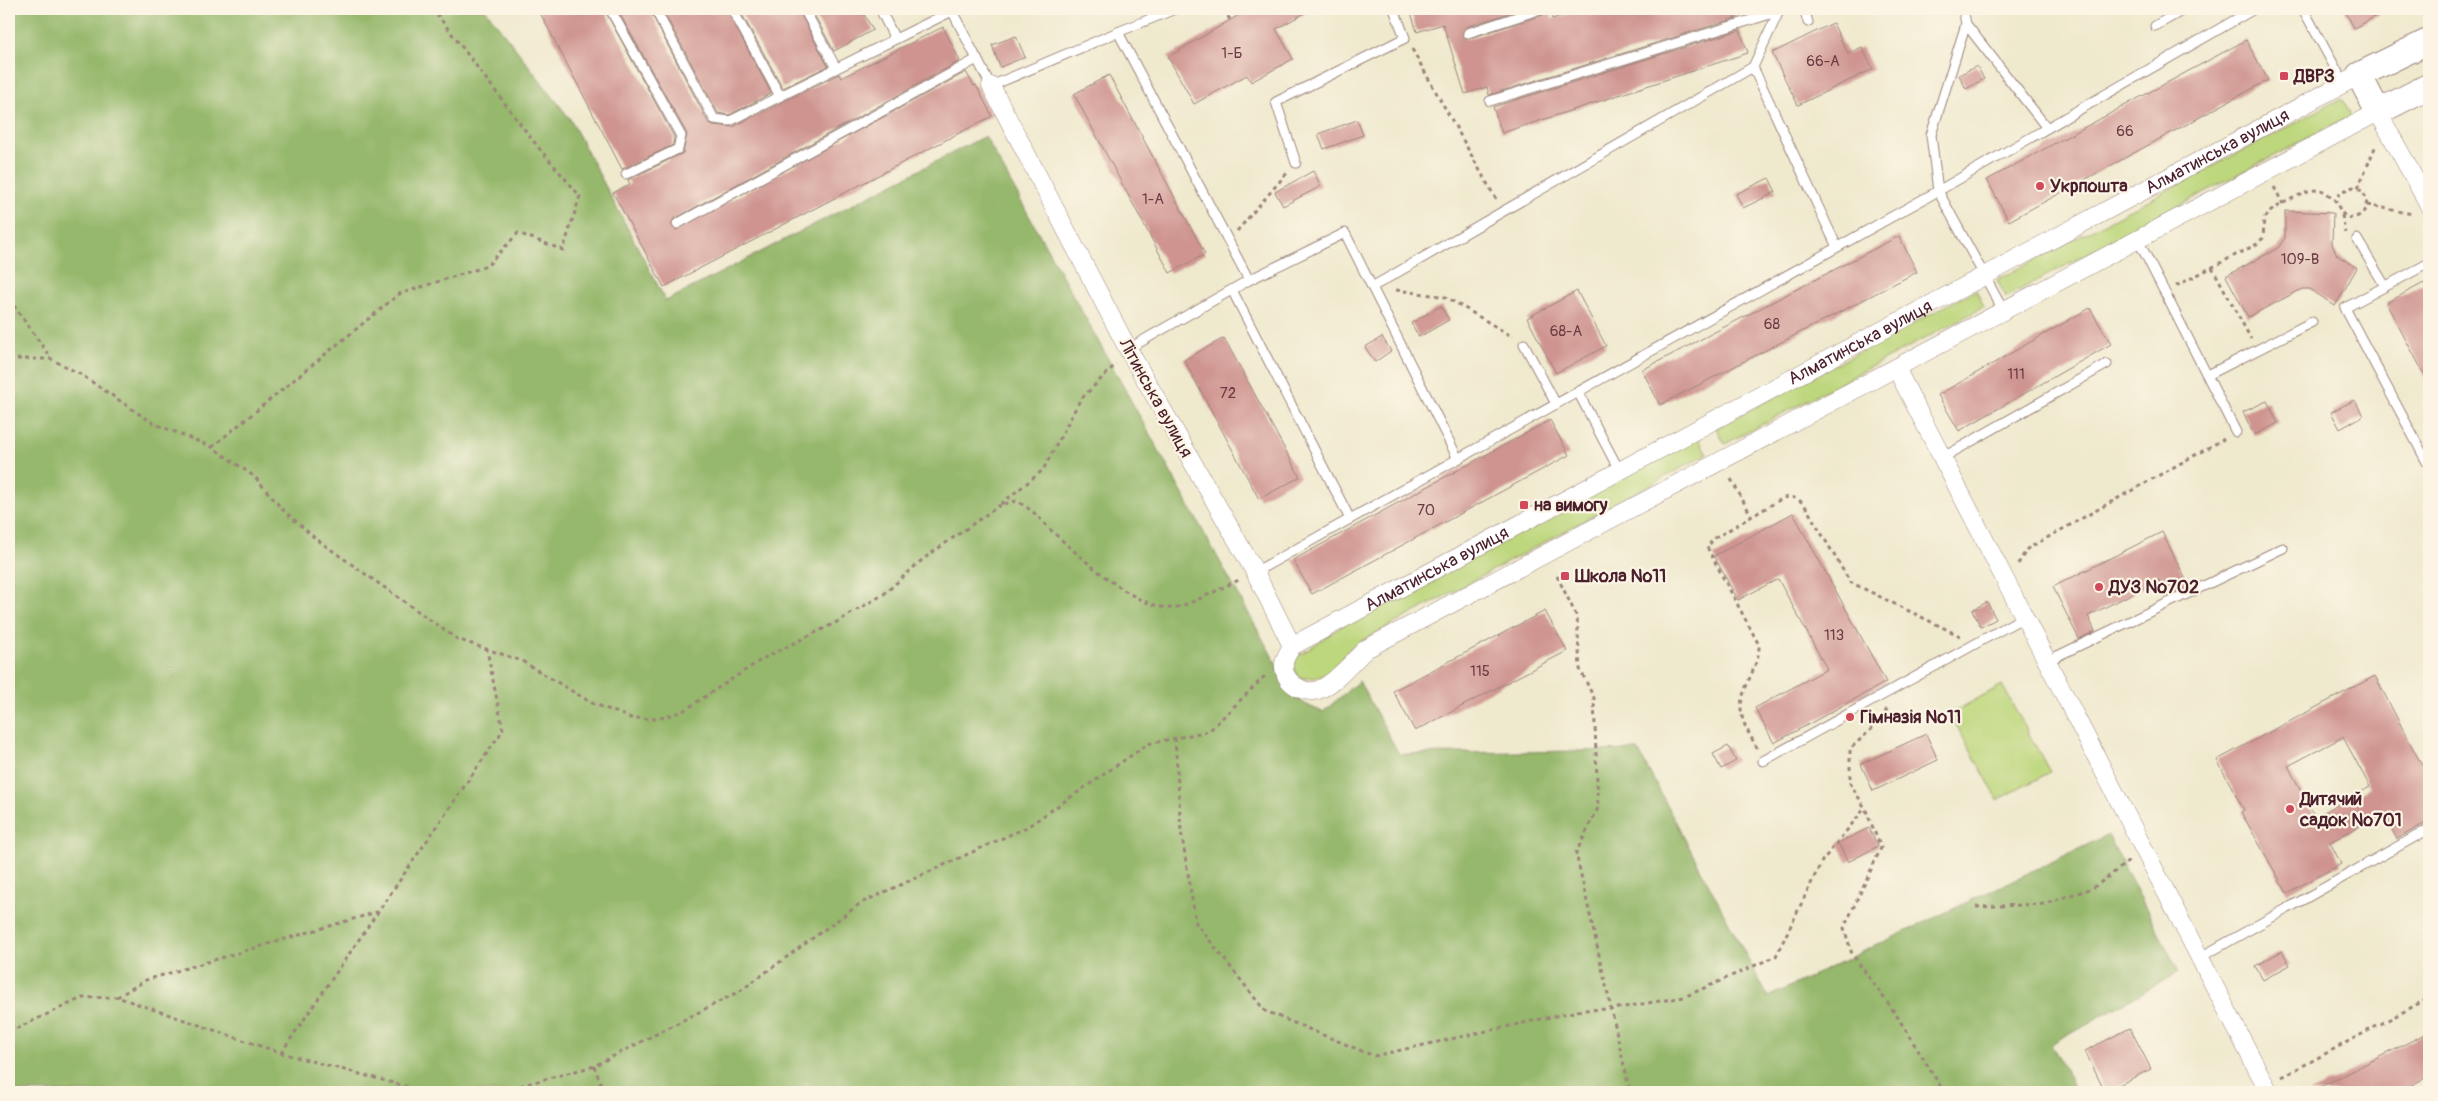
<svg xmlns="http://www.w3.org/2000/svg" width="2438" height="1101" font-family="Pangolin,sans-serif">
<style>
.green{fill:#bdd77d;stroke:#847b54}
.forest{fill:#96b86c;stroke:#706c4c}
.building{fill:#cf9490;fill-rule:evenodd}
.lines{fill:none;stroke-linecap:round;stroke-linejoin:round}
.lane-casing{stroke:#9c847c;stroke-width:11}
.street-casing{stroke:#9c847c;stroke-width:19}
.secondary-casing{stroke:#9c847c;stroke-width:27}
.path{stroke:#9c847c;stroke-width:3;stroke-dasharray:4 4;stroke-linecap:butt}
.lane{stroke:#fff;stroke-width:9}
.street{stroke:#fff;stroke-width:18}
.secondary{stroke:#fff;stroke-width:25}
.poi-dot{fill:#d1495b;stroke:#fcf5e5;stroke-width:2}
.labels{text-anchor:middle;stroke-width:4.5;stroke-linejoin:round;paint-order:stroke}
.number-label{font-size:15px;fill:#6b3c44}
.poi-label{font-size:18px;font-weight:bold;fill:#4a1f2b;stroke:#fcf5e5;text-anchor:start}
.street-label{font-size:18px;fill:#4a1f2b;stroke:#fcf5e5}
</style>
<rect width="100%" height="100%" fill="#fcf5e5"/>
<filter id="ink" filterUnits="userSpaceOnUse"><feTurbulence type="fractalNoise" baseFrequency=".02" numOctaves="2"/><feDisplacementMap in="SourceGraphic" scale="10" xChannelSelector="R" yChannelSelector="G"/><feConvolveMatrix kernelMatrix="1 2 1 2 8 2 1 2 1" color-interpolation-filters="sRGB"/></filter>
<filter id="wash" filterUnits="userSpaceOnUse"><feTurbulence type="fractalNoise" baseFrequency=".0096" numOctaves="4" result="noise"/><feDisplacementMap in="SourceGraphic" scale="20" xChannelSelector="R" yChannelSelector="G"/><feGaussianBlur stdDeviation="1.12" result="paint"/><feColorMatrix in="noise" values="0 0 0 0 0 0 0 0 0 0 0 0 0 0 0 0 0 1.4 0 .05"/><feComposite in="paint" operator="in"/></filter>
<g filter="url(#wash)">
<rect width="100%" height="100%" fill="#efe9ce"/>
<!-- green -->
<g class="green">
<path d="M 2342,98 L 2351,115 L 2006,297 L 1997,280 Z"/>
<path d="M 1976,290 L 1984,307 L 1725,444 L 1716,428 Z"/>
<path d="M 1698,437 L 1707,454 L 1362,641 C 1341,662 1332,681 1299,678 L 1292,666 L 1297,657 L 1352,619 Z"/>
<path d="M 2002,685 L 2050,772 L 1998,800 L 1950,714 Z"/>
</g>
<!-- forest -->
<path class="forest" d="M 9,9 L 485,9 L 570,119 L 666,301 L 985,136 L 1277,665 C 1285,693 1297,702 1323,712 L 1359,681 L 1399,754 L 1638,750 L 1768,997 L 2108,835 L 2179,972 L 2051,1044 L 2077,1092 L 9,1092 Z"/>
<g id="blocks">
<!-- building -->
<g class="building">
<path d="M 538,9 L 604,9 L 674,137 L 673,145 L 622,169 Z"/>
<path d="M 617,9 L 649,9 L 708,122 L 713,125 L 733,127 L 839,74 L 841,78 L 943,27 L 960,61 L 674,219 L 671,224 L 676,230 L 966,72 L 974,86 L 976,85 L 992,116 L 664,287 L 613,193 L 630,184 L 628,180 L 683,153 L 687,134 Z"/>
<path d="M 662,9 L 726,9 L 771,93 L 729,115 L 718,113 Z"/>
<path d="M 739,9 L 798,9 L 828,66 L 783,88 Z"/>
<path d="M 811,9 L 861,9 L 873,30 L 834,51 Z"/>
<path d="M 1249,9 L 1312,9 L 1276,29 L 1293,59 L 1251,82 L 1247,75 L 1194,104 L 1168,57 Z"/>
<path d="M 1410,9 L 1522,9 L 1466,27 L 1462,34 L 1467,39 L 1543,15 L 1547,9 L 1550,9 L 1552,19 L 1583,9 L 1733,9 L 1736,18 L 1489,95 L 1487,87 L 1465,94 L 1443,24 L 1417,32 Z"/>
<path d="M 2344,9 L 2389,9 L 2354,28 Z"/>
<path d="M 1833,23 L 1848,54 L 1862,47 L 1873,69 L 1798,105 L 1772,53 Z"/>
<path d="M 1740,30 L 1748,53 L 1502,133 L 1493,107 Z"/>
<path d="M 1016,36 L 1025,57 L 1000,67 L 992,45 Z"/>
<path d="M 2246,40 L 2268,80 L 2009,221 L 1987,180 Z"/>
<path d="M 1977,66 L 1984,79 L 1966,89 L 1959,75 Z"/>
<path d="M 1109,75 L 1205,254 L 1170,273 L 1074,94 Z"/>
<path d="M 1357,120 L 1363,135 L 1324,149 L 1318,134 Z"/>
<path d="M 1313,171 L 1321,186 L 1283,206 L 1275,192 Z"/>
<path d="M 1769,178 L 1776,192 L 1743,208 L 1736,194 Z"/>
<path d="M 2285,211 L 2333,213 L 2332,244 L 2337,255 L 2357,268 L 2335,306 L 2310,289 L 2302,289 L 2248,317 L 2226,276 L 2278,248 L 2285,238 Z"/>
<path d="M 1899,236 L 1917,272 L 1660,405 L 1642,370 Z"/>
<path d="M 2424,283 L 2429,292 L 2429,383 L 2386,303 Z"/>
<path d="M 1577,291 L 1606,346 L 1556,373 L 1527,318 Z"/>
<path d="M 1441,306 L 1449,320 L 1419,337 L 1411,323 Z"/>
<path d="M 2090,308 L 2111,344 L 1959,431 L 1938,395 Z"/>
<path d="M 1382,337 L 1391,351 L 1375,362 L 1365,347 Z"/>
<path d="M 1224,338 L 1300,477 L 1259,499 L 1184,360 Z"/>
<path d="M 2355,400 L 2363,416 L 2340,429 L 2331,412 Z"/>
<path d="M 2267,401 L 2278,423 L 2254,435 L 2243,412 Z"/>
<path d="M 1550,420 L 1569,455 L 1312,594 L 1293,560 Z"/>
<path d="M 1793,513 L 1886,682 L 1774,743 L 1755,708 L 1827,669 L 1778,579 L 1738,600 L 1714,556 Z"/>
<path d="M 2162,532 L 2189,586 L 2168,596 L 2159,580 L 2088,616 L 2095,631 L 2079,639 L 2053,587 Z"/>
<path d="M 1987,602 L 1996,619 L 1981,627 L 1972,610 Z"/>
<path d="M 1545,611 L 1567,651 L 1415,731 L 1393,691 Z"/>
<path d="M 2375,676 L 2429,779 L 2429,821 L 2397,839 L 2383,814 L 2330,842 L 2341,864 L 2287,893 L 2241,812 L 2244,810 L 2217,760 ZM 2343,737 L 2370,787 L 2315,817 L 2288,766 Z"/>
<path d="M 1926,734 L 1938,760 L 1873,791 L 1861,764 Z"/>
<path d="M 1728,746 L 1736,761 L 1721,769 L 1713,754 Z"/>
<path d="M 1869,828 L 1878,846 L 1848,862 L 1838,843 Z"/>
<path d="M 2282,951 L 2290,965 L 2263,980 L 2255,966 Z"/>
<path d="M 2130,1028 L 2151,1069 L 2105,1092 L 2085,1051 Z"/>
<path d="M 2429,1032 L 2429,1076 L 2398,1092 L 2310,1092 Z"/>
</g>
</g>
</g>
<g filter="url(#ink)">
<use href="#blocks" fill-opacity="0" stroke="#9c847c" stroke-width="1"/>
<g class="lines">
<defs>
<g id="lane">
<path d="M 610,9 L 681,136 L 678,149 L 626,174"/>
<path d="M 655,9 L 714,119 L 730,121 L 952,11"/>
<path d="M 732,9 L 780,96"/>
<path d="M 804,9 L 836,68"/>
<path d="M 880,9 L 895,39"/>
<path d="M 951,9 L 991,86 L 1118,32 L 1249,280 L 1345,233 L 1458,459"/>
<path d="M 1780,9 L 1753,67 L 1837,247"/>
<path d="M 1804,9 L 1808,22"/>
<path d="M 1963,9 L 1966,24 L 2047,128"/>
<path d="M 2303,9 L 2343,82"/>
<path d="M 1966,24 L 1931,135 L 1938,191 L 2002,308"/>
<path d="M 2155,26 L 2185,9"/>
<path d="M 1118,32 L 1175,9"/>
<path d="M 1468,33 L 1541,9"/>
<path d="M 1490,101 L 1780,11"/>
<path d="M 1296,163 L 1276,102 L 1405,38 L 1394,9"/>
<path d="M 677,224 L 977,59"/>
<path d="M 2137,238 L 2236,432"/>
<path d="M 2357,239 L 2385,286"/>
<path d="M 2429,263 L 2345,308 L 2429,466"/>
<path d="M 1372,287 L 1753,67"/>
<path d="M 1232,290 L 1350,519"/>
<path d="M 1524,344 L 1556,404"/>
<path d="M 1128,349 L 1249,280"/>
<path d="M 2208,375 L 2312,322"/>
<path d="M 1578,392 L 1619,470"/>
<path d="M 1942,458 L 2107,364"/>
<path d="M 1255,572 L 1938,191 L 2254,9"/>
<path d="M 2047,661 L 2283,548"/>
<path d="M 1763,761 L 2024,617"/>
<path d="M 2199,958 L 2429,829"/>
</g>
<g id="street">
<path d="M 991,86 L 1128,349 L 1255,572 L 1292,646 C 1289,652 1284,658 1284,664 C 1282,681 1303,695 1318,690 C 1334,685 1354,660 1366,649 C 1703,469 2040,289 2378,112 L 2429,205"/>
<path d="M 1896,368 L 2269,1092"/>
<path id="s1" d="M 1292,646 L 2369,70"/>
</g>
<path id="secondary" d="M 2429,41 L 2359,75 L 2378,112 L 2429,86"/>
</defs>
<!-- lane casing -->
<use href="#lane" class="lane-casing"/>
<!-- street casing -->
<use href="#street" class="street-casing"/>
<!-- secondary casing -->
<use href="#secondary" class="secondary-casing"/>
<!-- path -->
<g class="path">
<path d="M 1224,9 L 1230,20"/>
<path d="M 1412,49 L 1497,201"/>
<path d="M 2274,187 L 2283,204"/>
<path d="M 2358,188 L 2376,145"/>
<path d="M 2367,205 L 2413,214"/>
<path d="M 2342,215 L 2345,233"/>
<path d="M 1237,231 L 1287,173"/>
<path d="M 2212,267 L 2251,339"/>
<path d="M 2176,286 L 2257,244 L 2263,238 C 2264,232 2263,224 2264,219 C 2267,209 2311,187 2321,190 C 2324,191 2335,199 2336,202 C 2341,211 2344,222 2358,216 C 2365,213 2366,207 2367,200 L 2362,191 L 2353,187 L 2340,192 L 2336,201"/>
<path d="M 1396,290 L 1446,297 L 1513,337"/>
<path d="M 9,299 L 51,358"/>
<path d="M 9,359 L 51,359 L 80,374 L 153,423 L 212,447 L 255,477 L 282,509 L 316,539 L 457,639 L 522,661 L 592,703 L 631,718 L 657,719 L 683,711 L 764,658 L 835,623 L 884,594 L 923,559 L 1000,505 L 1016,501 C 1037,512 1038,518 1054,533 C 1081,557 1134,608 1171,608 C 1187,607 1223,587 1239,580"/>
<path d="M 212,447 L 399,294 L 487,266 L 518,233 L 563,250 L 580,196 L 538,147 L 433,9"/>
<path d="M 1731,479 L 1752,517"/>
<path d="M 1001,504 L 1043,470 L 1080,400 L 1116,364"/>
<path d="M 2018,564 L 2027,549 L 2224,439"/>
<path d="M 1557,576 L 1577,617 L 1580,669 L 1594,698 L 1598,808 L 1576,853 L 1630,1092"/>
<path d="M 1887,709 L 1880,721 L 1850,749 L 1850,783 L 1865,808 L 1881,848 L 1844,928 L 1852,954 L 1895,1013 L 1944,1092"/>
<path d="M 1175,738 L 1181,831 L 1196,923 L 1265,1011 L 1374,1056 L 1582,1010 L 1612,1009 L 1684,997 L 1776,956 L 1822,861 L 1865,808"/>
<path d="M 1757,748 C 1752,738 1744,727 1742,716 C 1736,692 1760,669 1759,645 L 1707,547 L 1715,538 L 1783,498 C 1793,496 1797,498 1804,504 L 1850,582 L 1960,636"/>
<path d="M 1976,907 L 2043,904 L 2093,888 L 2129,861"/>
<path d="M 117,997 L 146,980 L 377,912"/>
<path d="M 9,1032 L 82,998 L 117,997 L 281,1053 L 427,1092"/>
<path d="M 281,1053 L 503,730 L 487,650"/>
<path d="M 594,1066 L 604,1092"/>
<path d="M 2282,1077 L 2429,998"/>
<path d="M 497,1092 L 594,1066 L 740,991 L 861,903 L 1027,827 L 1148,744 L 1209,731 L 1267,674"/>
<path d="M 580,1092 L 603,1088"/>
</g>
<!-- lane -->
<use href="#lane" class="lane"/>
<!-- street -->
<use href="#street" class="street"/>
<!-- secondary -->
<use href="#secondary" class="secondary"/>
</g>
</g>
<!-- markers -->
<g class="poi-dot">
<rect x="2279" y="71" width="10" height="10" rx="2.5"/>
<circle cx="2040" cy="186" r="5"/>
<rect x="1519" y="500" width="10" height="10" rx="2.5"/>
<rect x="1560" y="571" width="10" height="10" rx="2.5"/>
<circle cx="2099" cy="587" r="5"/>
<circle cx="1850" cy="717" r="5"/>
<circle cx="2290" cy="809" r="5"/>
</g>
<g class="labels">
<!-- number labels -->
<g class="number-label">
<text x="1232" y="58">1-Б</text>
<text x="1823" y="66">66-А</text>
<text x="2125" y="136">66</text>
<text x="1153" y="204">1-А</text>
<text x="2300" y="264">109-В</text>
<text x="1772" y="329">68</text>
<text x="1566" y="336">68-А</text>
<text x="2016" y="379">111</text>
<text x="1228" y="398">72</text>
<text x="1426" y="515">70</text>
<text x="1834" y="640">113</text>
<text x="1480" y="676">115</text>
</g>
<!-- poi labels -->
<g class="poi-label">
<text x="2294" y="82">ДВРЗ</text>
<text x="2050" y="192">Укрпошта</text>
<text x="1534" y="511">на вимогу</text>
<text x="1575" y="582">Школа №11</text>
<text x="2109" y="593">ДУЗ №702</text>
<text x="1860" y="723">Гімназія №11</text>
<text x="2300" y="805">Дитячий<tspan x="2300" dy="21">садок №701</tspan></text>
</g>
<!-- street labels -->
<g class="street-label">
<text dy="6" stroke="none"><textPath href="#s1" startOffset="1049">Алматинська вулиця</textPath></text>
<text dy="6" stroke="none"><textPath href="#s1" startOffset="644">Алматинська вулиця</textPath></text>
<text transform="translate(1156 398) rotate(61)" y="6">Літинська вулиця</text>
<text dy="6" stroke="none"><textPath href="#s1" startOffset="164">Алматинська вулиця</textPath></text>
</g>
</g>
<!-- margin -->
<rect width="2438" height="1101" fill="none" stroke="#fcf5e5" stroke-width="30"/>
</svg>
